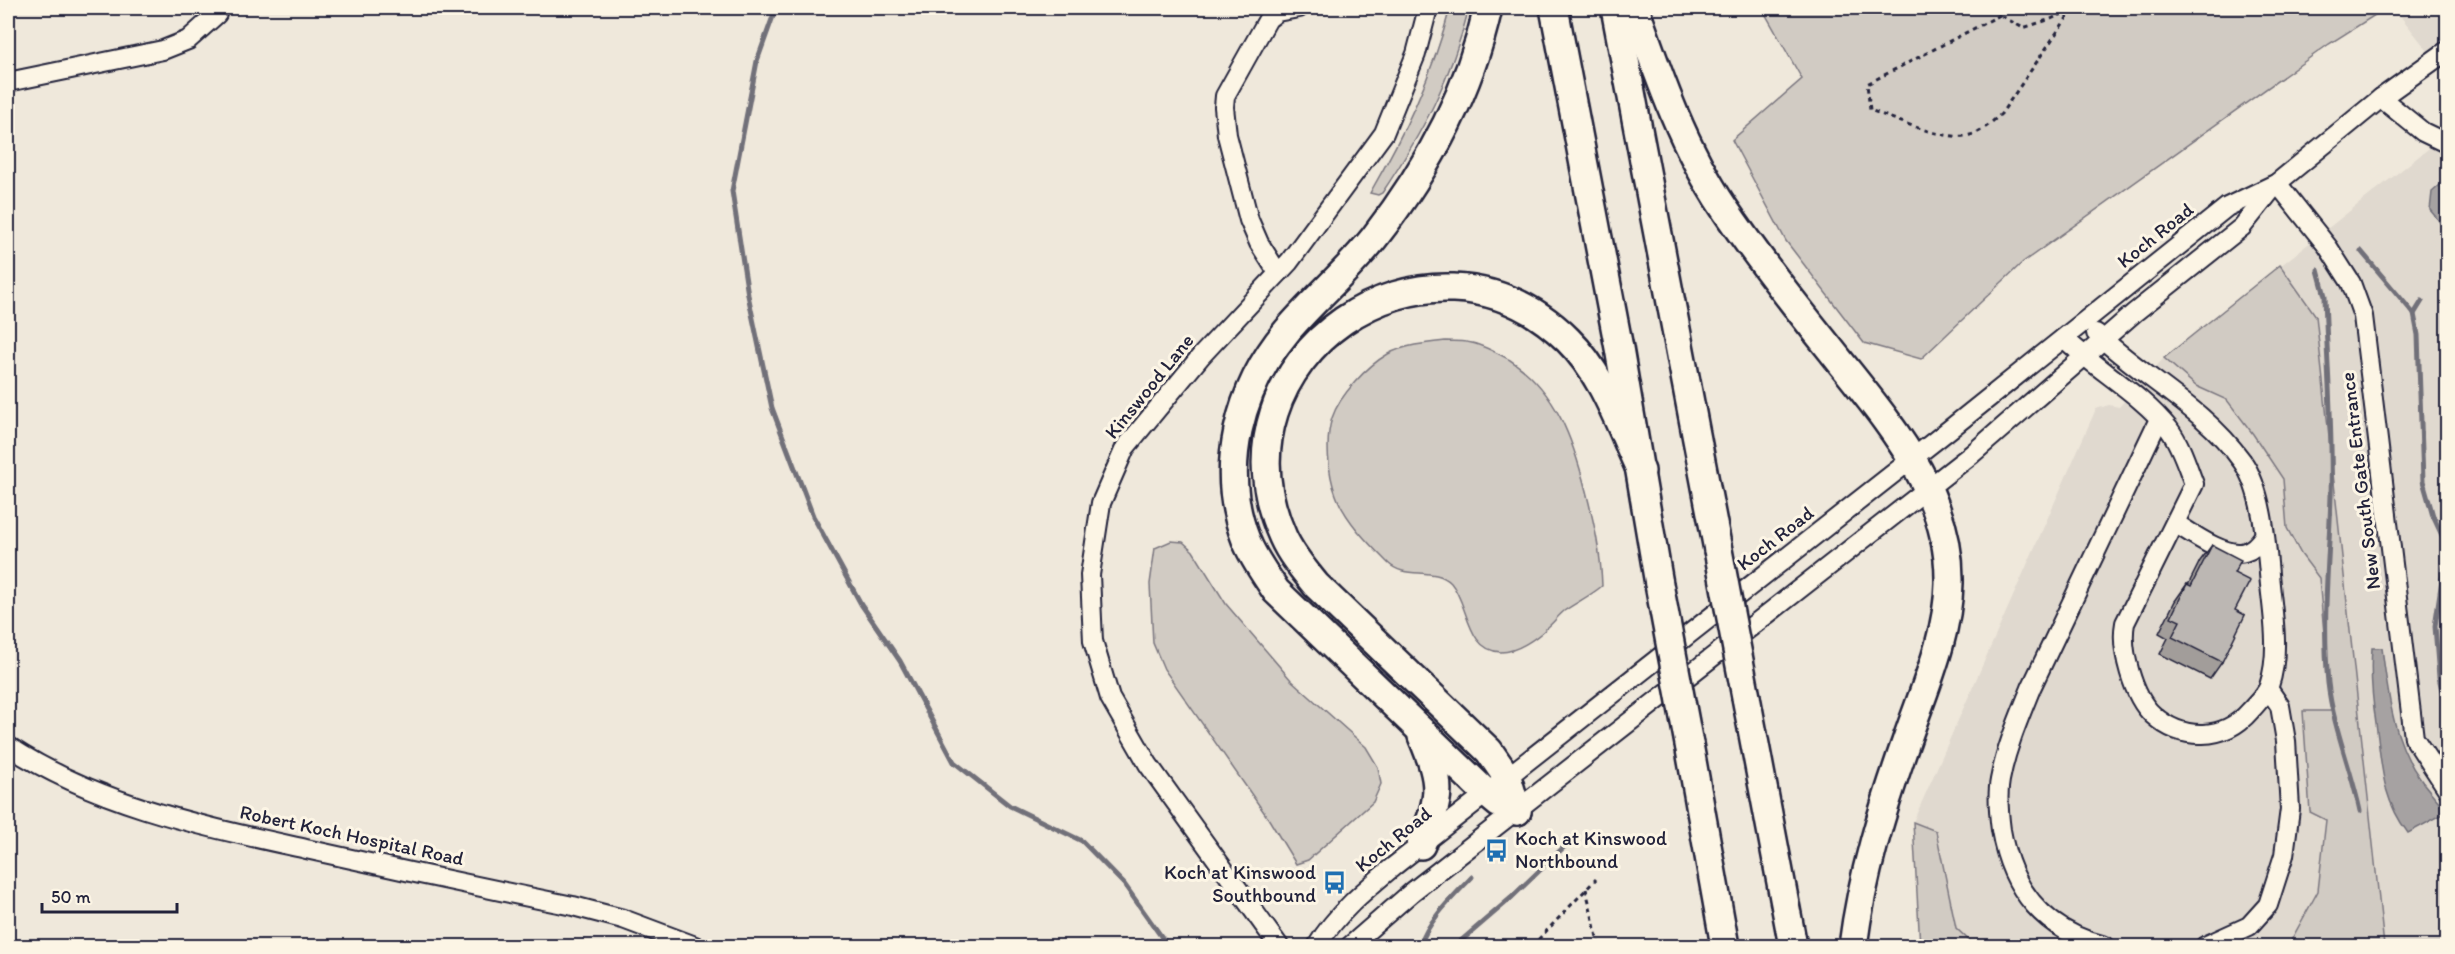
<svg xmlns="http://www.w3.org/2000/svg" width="2455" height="954" font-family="Itim,sans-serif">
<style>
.built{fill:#e0d9cf}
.green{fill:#d1cbc3;stroke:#7a767f;stroke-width:1.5}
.water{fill:#a6a2a2;stroke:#716f79;stroke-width:1.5}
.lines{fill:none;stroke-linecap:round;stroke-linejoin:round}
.stream{stroke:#716f79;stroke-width:5}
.minor-casing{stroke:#22223b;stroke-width:22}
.highway-casing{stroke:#22223b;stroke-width:32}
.path{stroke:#22223b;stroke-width:3;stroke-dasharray:4.5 4.5;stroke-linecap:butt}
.minor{stroke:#fcf5e5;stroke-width:18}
.highway{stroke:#fcf5e5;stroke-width:27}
.highway-bridge-casing{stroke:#22223b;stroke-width:32;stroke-linecap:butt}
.highway-bridge{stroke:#fcf5e5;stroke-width:27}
.wall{fill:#a29d9a;stroke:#22223b;stroke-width:1.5}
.building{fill:#bcb7b3;stroke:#22223b;stroke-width:1.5}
.labels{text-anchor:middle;stroke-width:6;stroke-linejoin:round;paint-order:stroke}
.street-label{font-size:20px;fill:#22223b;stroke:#fcf5e5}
.poi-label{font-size:20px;fill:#22223b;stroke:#fcf5e5;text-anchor:start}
</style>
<rect width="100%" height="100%" fill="#efe8db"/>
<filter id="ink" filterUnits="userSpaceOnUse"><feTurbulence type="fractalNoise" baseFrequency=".0167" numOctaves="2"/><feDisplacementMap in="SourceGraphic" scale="12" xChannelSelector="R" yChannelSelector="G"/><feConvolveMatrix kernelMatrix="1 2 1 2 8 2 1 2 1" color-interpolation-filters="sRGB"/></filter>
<g filter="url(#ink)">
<!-- built -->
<g class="built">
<path d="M 2394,8 L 2447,8 L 2447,76 L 2435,60 Z"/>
<path d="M 2447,134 L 2447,946 L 1920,946 L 1913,822 L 2096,409 L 2109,405 L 2119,407 L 2164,358 Z"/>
</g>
<!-- green -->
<g class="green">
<path d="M 1450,8 L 1469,8 C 1451,79 1423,132 1382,193 L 1378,195 L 1370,193 C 1404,134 1433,74 1450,8 Z"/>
<path d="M 1762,8 L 2386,8 L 2329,44 L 2023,262 L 1921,359 L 1864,343 L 1786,241 L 1732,140 L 1802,79 Z"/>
<path d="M 2280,265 L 2316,316 L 2384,946 L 2288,946 L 2318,891 L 2326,820 L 2310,812 L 2303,711 L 2331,711 L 2319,578 L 2301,554 L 2287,528 L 2283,479 L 2253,434 L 2227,400 L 2196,386 L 2164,358 Z"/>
<path d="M 1445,341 C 1454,341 1464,341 1472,343 C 1485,346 1499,354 1510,360 C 1556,390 1573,440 1586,491 C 1594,523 1601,553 1602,586 C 1590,596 1577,602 1564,611 C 1558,616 1554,622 1548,627 C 1537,638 1517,652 1501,652 C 1466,651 1469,604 1451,583 C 1434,566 1405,580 1388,563 C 1369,544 1345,520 1336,495 C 1328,474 1325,440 1332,418 C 1339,396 1367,366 1388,354 C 1405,345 1426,343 1445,341 Z"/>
<path d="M 1171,541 L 1183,542 L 1193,551 L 1226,604 L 1291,680 L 1366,747 L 1378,767 L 1381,784 L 1373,802 L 1308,860 L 1296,864 L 1268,818 L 1164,669 L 1153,643 L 1150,584 L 1155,548 Z"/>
<path d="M 1913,822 L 1936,831 L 1956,928 L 1975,946 L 1920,946 Z"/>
</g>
<!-- water -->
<g class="water">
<path d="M 2447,179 L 2447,224 L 2440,222 L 2430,210 L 2432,192 Z"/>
<path d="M 2372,648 L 2382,648 C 2388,694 2393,742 2421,780 C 2429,791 2439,801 2447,812 L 2408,833 C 2381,797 2382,765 2376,723 C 2372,697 2370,673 2372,648 Z"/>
</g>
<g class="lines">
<!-- stream -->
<g class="stream">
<path d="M 776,8 L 757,61 L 732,191 L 748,295 L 772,408 L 813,516 L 861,604 L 900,661 L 954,762 L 1010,806 L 1082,841 L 1124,884 L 1168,946"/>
<path d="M 2361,251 L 2414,314 L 2418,335 L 2423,481 L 2433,516 L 2447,546 L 2435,626 L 2439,677 L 2448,718"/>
<path d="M 2318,270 L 2325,296 C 2327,362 2333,430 2331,496 C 2329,561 2322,618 2328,683 C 2333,727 2351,768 2360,811"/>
<path d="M 2414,314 L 2422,301"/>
<path d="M 1420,946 C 1429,919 1452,898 1472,877"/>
<path d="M 1455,946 L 1511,898 L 1567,844"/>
</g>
<defs>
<g id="minor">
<path d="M 8,82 L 163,50 L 188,40 L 217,14"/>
<path d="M 2381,98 L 2423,132 L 2448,144"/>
<path d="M 2277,183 L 2328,247 L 2351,283 L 2363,316 L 2414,738 L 2448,790"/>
<path d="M 1278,273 L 1259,243 L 1249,220 L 1227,135 L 1224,107 L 1225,96 L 1268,19 L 1277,12 L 1299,8"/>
<path d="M 2064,338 C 2097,370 2140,393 2169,429 C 2181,445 2187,466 2194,484 L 2125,623 C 2120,649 2133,697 2153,715 C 2182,741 2224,741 2250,711 C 2256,704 2266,695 2269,686 C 2281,651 2272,611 2269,574 C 2266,540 2262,489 2242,461 C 2203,407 2143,378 2096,333"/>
<path d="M 2175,523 C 2191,533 2225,558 2245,552 C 2252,550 2259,543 2263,537"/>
<path d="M 8,746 C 98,805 202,826 306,849 C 395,869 484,888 573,906 L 623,919 L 695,946"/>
<path d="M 1279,946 L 1148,764 L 1110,698 L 1093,641 L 1090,575 L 1101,503 L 1125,448 L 1201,356 L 1289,262 L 1384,133 L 1416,54 L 1428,8"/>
<path d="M 1317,946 C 1336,914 1365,890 1394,866 L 1950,429 L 2227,207 L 2273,185"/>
<path d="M 1350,946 L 1412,892 L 1972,454 L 2134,313 L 2242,227 L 2277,183 L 2381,98 L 2448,50"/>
<path d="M 2105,946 C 2045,931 2011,890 2001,830 C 1999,815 1997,795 2000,780 C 2006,748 2019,718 2031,688 L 2159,419"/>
<path d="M 2205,946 L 2249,926 L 2268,905 L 2284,855 L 2290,809 L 2286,741 L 2280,706 L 2269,690"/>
</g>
<g id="highway">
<path d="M 1488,8 C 1469,93 1427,170 1374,238 C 1347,272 1314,299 1287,331 C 1239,388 1218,469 1246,540 C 1253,558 1265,574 1276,591 L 1486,793 L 1498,803 L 1517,811"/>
<path d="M 1554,8 L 1619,348 L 1659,584"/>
<path d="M 1615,8 L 1718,550"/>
<path d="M 1635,8 C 1659,77 1683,147 1724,208 C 1757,257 1794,304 1831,350 C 1885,419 1951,490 1949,583 C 1948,637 1924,689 1907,739 C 1883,807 1862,875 1853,946"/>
<path d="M 1746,697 L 1793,946"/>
<path d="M 1689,744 L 1725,946"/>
<path d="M 1517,811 L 1507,777 L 1489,751 L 1316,585 C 1304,570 1291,555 1283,537 C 1203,360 1429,203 1568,340 C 1604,375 1620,427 1641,471"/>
<path d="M 1421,845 C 1441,796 1443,786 1422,736"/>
</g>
</defs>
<!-- minor casing -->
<use href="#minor" class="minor-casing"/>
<!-- highway casing -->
<use href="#highway" class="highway-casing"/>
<!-- path -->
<g class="path">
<path d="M 1998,8 L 2000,15 L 2023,28 L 2051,19 L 2075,8"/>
<path d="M 2000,15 L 1867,84 L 1870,110 C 1895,119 1945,142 1970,135 C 1982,132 1992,122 2001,114 L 2073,9"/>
<path d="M 1586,889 L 1599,946"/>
<path d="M 1532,946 L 1596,879"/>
</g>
<!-- minor -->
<use href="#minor" class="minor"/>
<!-- highway -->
<use href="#highway" class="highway"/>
<defs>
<g id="highway-bridge">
<path d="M 1718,550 L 1746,697"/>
<path d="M 1659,584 L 1689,744"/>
</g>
</defs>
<!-- highway-bridge casing -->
<use href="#highway-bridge" class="highway-bridge-casing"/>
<!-- highway-bridge -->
<use href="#highway-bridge" class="highway-bridge"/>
</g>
<!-- wall -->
<path class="wall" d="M 2212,545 L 2234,573 L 2235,610 L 2222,662 L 2210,679 L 2160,654 L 2168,638 L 2159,633 L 2175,601 L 2187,584 L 2188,585 L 2200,561 Z"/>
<!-- building -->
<path class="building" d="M 2212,545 L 2241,560 L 2234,573 L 2250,581 L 2235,610 L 2245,615 L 2222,662 L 2172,637 L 2180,621 L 2171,617 L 2187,584 L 2191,586 Z"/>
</g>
<!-- icons -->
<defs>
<symbol id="bus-bare" viewBox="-9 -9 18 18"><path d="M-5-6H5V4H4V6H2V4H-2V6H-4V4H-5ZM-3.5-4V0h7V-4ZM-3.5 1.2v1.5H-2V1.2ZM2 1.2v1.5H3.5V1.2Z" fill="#1f6fb2" stroke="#fcf5e5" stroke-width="2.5" paint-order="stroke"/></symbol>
</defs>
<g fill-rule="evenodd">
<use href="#bus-bare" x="1480" y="834" width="33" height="33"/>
<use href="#bus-bare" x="1318" y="866" width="33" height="33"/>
</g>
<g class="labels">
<!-- street labels -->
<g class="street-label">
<text transform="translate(2155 235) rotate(-39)" y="7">Koch Road</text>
<text transform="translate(1149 386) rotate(-51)" y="7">Kinswood Lane</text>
<text transform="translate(2360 481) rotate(-97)" y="7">New South Gate Entrance</text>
<text transform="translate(1775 538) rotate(-38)" y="7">Koch Road</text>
<text transform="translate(352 835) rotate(12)" y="7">Robert Koch Hospital Road</text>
<text transform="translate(1393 839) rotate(-39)" y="7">Koch Road</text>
</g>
<!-- poi labels -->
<g class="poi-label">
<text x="1515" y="845">Koch at Kinswood<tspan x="1515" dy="23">Northbound</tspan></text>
<text x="1316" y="879" text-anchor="end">Koch at Kinswood<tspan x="1316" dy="23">Southbound</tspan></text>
</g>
</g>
<!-- margin -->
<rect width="2455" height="954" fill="none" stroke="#fcf5e5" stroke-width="30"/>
<rect x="15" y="15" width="2425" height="924" fill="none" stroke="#22223b" stroke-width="2" filter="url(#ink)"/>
<!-- scale -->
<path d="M42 903v9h135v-9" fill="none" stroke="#22223b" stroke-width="3"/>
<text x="51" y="903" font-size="18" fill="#22223b" stroke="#fcf5e5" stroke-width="4.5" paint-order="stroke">50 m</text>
</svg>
